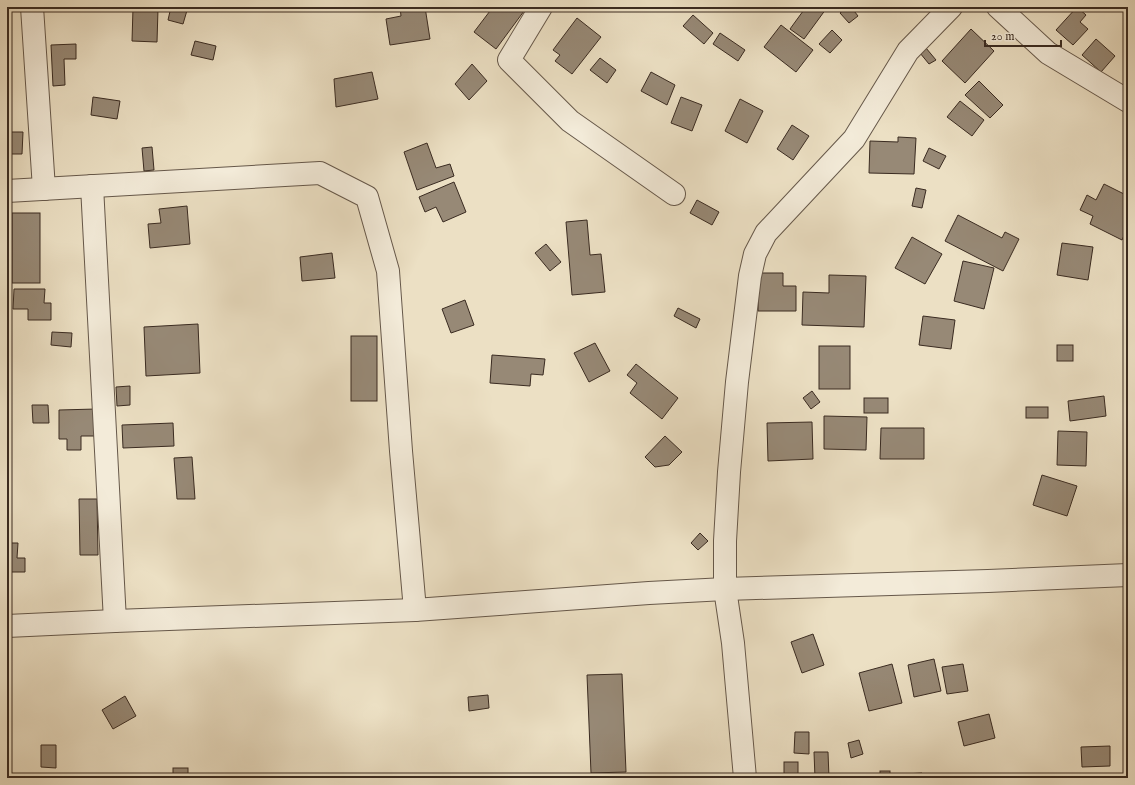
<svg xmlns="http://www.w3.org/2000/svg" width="1135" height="785" font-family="'IM FELL English',serif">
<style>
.building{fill:#978976;stroke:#3a2b21}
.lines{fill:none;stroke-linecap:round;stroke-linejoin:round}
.minor-casing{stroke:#66584a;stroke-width:24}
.tertiary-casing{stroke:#66584a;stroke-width:24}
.minor{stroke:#f3ebd9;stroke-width:22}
.tertiary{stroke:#f3ebd9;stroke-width:22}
</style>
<rect width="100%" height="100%" fill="#ece0c4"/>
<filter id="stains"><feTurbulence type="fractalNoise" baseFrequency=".005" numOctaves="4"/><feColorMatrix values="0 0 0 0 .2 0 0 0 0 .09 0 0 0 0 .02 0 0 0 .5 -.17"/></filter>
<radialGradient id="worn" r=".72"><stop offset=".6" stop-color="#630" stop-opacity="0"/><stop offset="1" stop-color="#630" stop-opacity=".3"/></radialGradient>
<!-- building -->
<g class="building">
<path d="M 171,7 L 188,7 L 183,24 L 168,20 Z"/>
<path d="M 400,7 L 425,7 L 430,39 L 390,45 L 386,19 L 401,16 Z"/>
<path d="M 493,7 L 527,7 L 496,49 L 474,32 Z"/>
<path d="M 806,7 L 823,7 L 826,9 L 804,39 L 790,29 Z"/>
<path d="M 847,7 L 851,7 L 858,16 L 849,23 L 840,13 Z"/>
<path d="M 1077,7 L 1086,15 L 1080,22 L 1088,29 L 1073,45 L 1056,30 Z"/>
<path d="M 133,8 L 158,9 L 157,42 L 132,41 Z"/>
<path d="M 693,15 L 713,33 L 704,44 L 683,26 Z"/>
<path d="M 577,18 L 601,37 L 572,74 L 555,61 L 560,55 L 553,50 Z"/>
<path d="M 781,25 L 813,50 L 796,72 L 764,47 Z"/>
<path d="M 971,29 L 994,51 L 965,83 L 942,61 Z"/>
<path d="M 832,30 L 842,40 L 830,53 L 819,44 Z"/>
<path d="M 720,33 L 745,50 L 738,61 L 713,44 Z"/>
<path d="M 1096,39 L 1115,56 L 1101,72 L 1082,55 Z"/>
<path d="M 195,41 L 216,46 L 213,60 L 191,55 Z"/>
<path d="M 76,44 L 76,59 L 64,59 L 65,85 L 53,86 L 51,45 Z"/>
<path d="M 926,48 L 936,60 L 929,64 L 920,53 Z"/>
<path d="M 600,58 L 616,70 L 607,83 L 590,70 Z"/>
<path d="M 472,64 L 487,81 L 469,100 L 455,84 Z"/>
<path d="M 372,72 L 378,99 L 336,107 L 334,79 Z"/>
<path d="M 651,72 L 675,85 L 667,105 L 641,91 Z"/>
<path d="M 979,81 L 1003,105 L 990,118 L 965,95 Z"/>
<path d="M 93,97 L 120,101 L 117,119 L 91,115 Z"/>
<path d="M 681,97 L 702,105 L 692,131 L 671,123 Z"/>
<path d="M 740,99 L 763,111 L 747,143 L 725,131 Z"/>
<path d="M 960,101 L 984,120 L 972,136 L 947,117 Z"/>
<path d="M 792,125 L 809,136 L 793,160 L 777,149 Z"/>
<path d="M 7,132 L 23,132 L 22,154 L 7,154 Z"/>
<path d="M 898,137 L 916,138 L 914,174 L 869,173 L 870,141 L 898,142 Z"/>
<path d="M 427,143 L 436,168 L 450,164 L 454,176 L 417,190 L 404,152 Z"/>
<path d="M 152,147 L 154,170 L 144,171 L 142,148 Z"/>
<path d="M 929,148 L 946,156 L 939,169 L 923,161 Z"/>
<path d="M 454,182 L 466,212 L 443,222 L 436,207 L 425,212 L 419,197 Z"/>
<path d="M 1104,184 L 1128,196 L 1128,227 L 1122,240 L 1090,224 L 1093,216 L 1080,210 L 1087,195 L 1096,200 Z"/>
<path d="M 916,188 L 926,190 L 922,208 L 912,206 Z"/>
<path d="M 697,200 L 719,212 L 712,225 L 690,213 Z"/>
<path d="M 187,206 L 190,244 L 150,248 L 148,224 L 161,223 L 159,209 Z"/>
<rect x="12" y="213" width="28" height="70"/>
<path d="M 958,215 L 1002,238 L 1005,232 L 1019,239 L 1003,271 L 945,241 Z"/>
<path d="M 587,220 L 590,255 L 601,254 L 605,292 L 572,295 L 566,222 Z"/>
<path d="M 912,237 L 942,254 L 925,284 L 895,268 Z"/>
<path d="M 1062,243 L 1093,247 L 1088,280 L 1057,275 Z"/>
<path d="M 546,244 L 561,262 L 550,271 L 535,253 Z"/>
<path d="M 332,253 L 335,278 L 302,281 L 300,257 Z"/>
<path d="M 963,261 L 994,268 L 984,309 L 954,301 Z"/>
<path d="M 759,273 L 783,273 L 783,286 L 796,286 L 796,311 L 758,311 Z"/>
<path d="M 829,275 L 866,276 L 864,327 L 802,325 L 803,292 L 829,293 Z"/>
<path d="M 14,289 L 45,289 L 44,303 L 51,303 L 51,320 L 28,320 L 28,309 L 13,309 Z"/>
<path d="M 465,300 L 474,325 L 451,333 L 442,309 Z"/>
<path d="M 678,308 L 700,319 L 696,328 L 674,316 Z"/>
<path d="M 923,316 L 955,320 L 951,349 L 919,345 Z"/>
<path d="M 198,324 L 200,373 L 146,376 L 144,327 Z"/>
<path d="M 52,332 L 72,333 L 71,347 L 51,345 Z"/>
<rect x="351" y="336" width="26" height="65"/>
<path d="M 595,343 L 610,371 L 589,382 L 574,353 Z"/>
<rect x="1057" y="345" width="16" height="16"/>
<rect x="819" y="346" width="31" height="43"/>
<path d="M 492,355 L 545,359 L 543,375 L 531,374 L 530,386 L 490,383 Z"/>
<path d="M 636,364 L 678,398 L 662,419 L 630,393 L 637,383 L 627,375 Z"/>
<path d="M 130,386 L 130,405 L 117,406 L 116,387 Z"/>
<path d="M 812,391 L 820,402 L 811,409 L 803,398 Z"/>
<path d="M 1104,396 L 1106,416 L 1070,421 L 1068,401 Z"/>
<rect x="864" y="398" width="24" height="15"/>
<path d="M 32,405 L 48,405 L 49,423 L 33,423 Z"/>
<rect x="1026" y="407" width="22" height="11"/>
<path d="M 96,409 L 96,436 L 81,436 L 81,450 L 67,450 L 67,439 L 59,439 L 59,410 Z"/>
<path d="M 824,416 L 867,417 L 866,450 L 824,449 Z"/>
<path d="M 812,422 L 813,459 L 768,461 L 767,423 Z"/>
<path d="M 173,423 L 174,446 L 123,448 L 122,425 Z"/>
<path d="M 881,428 L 924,428 L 924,459 L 880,459 Z"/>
<path d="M 1058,431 L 1087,432 L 1086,466 L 1057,465 Z"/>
<path d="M 665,436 L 682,452 L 669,465 L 655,467 L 645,457 Z"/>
<path d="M 192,457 L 195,499 L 177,499 L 174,458 Z"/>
<path d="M 1042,475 L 1077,486 L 1067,516 L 1033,505 Z"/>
<path d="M 79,499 L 97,499 L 98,555 L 80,555 Z"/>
<path d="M 700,533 L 708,541 L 698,550 L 691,543 Z"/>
<path d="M 7,543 L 18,543 L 17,558 L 25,558 L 25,572 L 7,572 Z"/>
<path d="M 813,634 L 824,665 L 802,673 L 791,642 Z"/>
<path d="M 934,659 L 941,691 L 914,697 L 908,665 Z"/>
<path d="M 892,664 L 902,703 L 869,711 L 859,673 Z"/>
<path d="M 963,664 L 968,691 L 947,694 L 942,667 Z"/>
<path d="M 622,674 L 626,772 L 591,773 L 587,675 Z"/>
<path d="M 488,695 L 489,708 L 469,711 L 468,697 Z"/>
<path d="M 125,696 L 136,716 L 113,729 L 102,710 Z"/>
<path d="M 989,714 L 995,738 L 964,746 L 958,722 Z"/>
<path d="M 795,732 L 809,732 L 809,754 L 794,753 Z"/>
<path d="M 859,740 L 863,754 L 851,758 L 848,743 Z"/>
<path d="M 41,745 L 56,745 L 56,768 L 41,767 Z"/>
<path d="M 1110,746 L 1110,766 L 1082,767 L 1081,747 Z"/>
<path d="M 814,752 L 828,752 L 829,778 L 815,778 Z"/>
<rect x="784" y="762" width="14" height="16"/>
<rect x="173" y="768" width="15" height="10"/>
<rect x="880" y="771" width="10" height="7"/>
<path d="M 922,773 L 922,778 L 905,778 L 905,774 Z"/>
</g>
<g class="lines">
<defs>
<g id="minor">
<path d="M 32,7 L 44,189"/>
<path d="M 541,7 L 509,60 L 570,121 L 674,194"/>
<path d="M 998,7 L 1048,53 L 1128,101"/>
<path d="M 92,186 L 115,621"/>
<path d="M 7,191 L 320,173 L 367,197 L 388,271 L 401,451 L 415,610"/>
<path d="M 745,778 L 733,643 L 725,589 L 725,541 L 729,472 L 737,382 L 750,276 L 755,254 L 766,233 L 854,139 L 908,51 L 951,7"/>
</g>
<path id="tertiary" d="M 7,626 L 115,621 L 415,610 L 649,593 L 725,589 L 988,581 L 1128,575"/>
</defs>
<!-- minor casing -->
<use href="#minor" class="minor-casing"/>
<!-- tertiary casing -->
<use href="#tertiary" class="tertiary-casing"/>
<!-- minor -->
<use href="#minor" class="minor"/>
<!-- tertiary -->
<use href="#tertiary" class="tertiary"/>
</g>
<!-- margin -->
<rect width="1135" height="785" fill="none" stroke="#ece0c4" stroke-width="24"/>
<rect x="8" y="8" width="1119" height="769" fill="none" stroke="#3a2b21" stroke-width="2"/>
<rect x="12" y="12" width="1111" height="761" fill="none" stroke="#3a2b21"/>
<!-- scale -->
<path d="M985 40v6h76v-6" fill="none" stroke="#3a2b21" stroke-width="2"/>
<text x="991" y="40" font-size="12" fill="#3a2b21" stroke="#f3ebd9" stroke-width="3" paint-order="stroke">20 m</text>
<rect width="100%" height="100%" filter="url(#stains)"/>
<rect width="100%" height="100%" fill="url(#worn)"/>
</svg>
